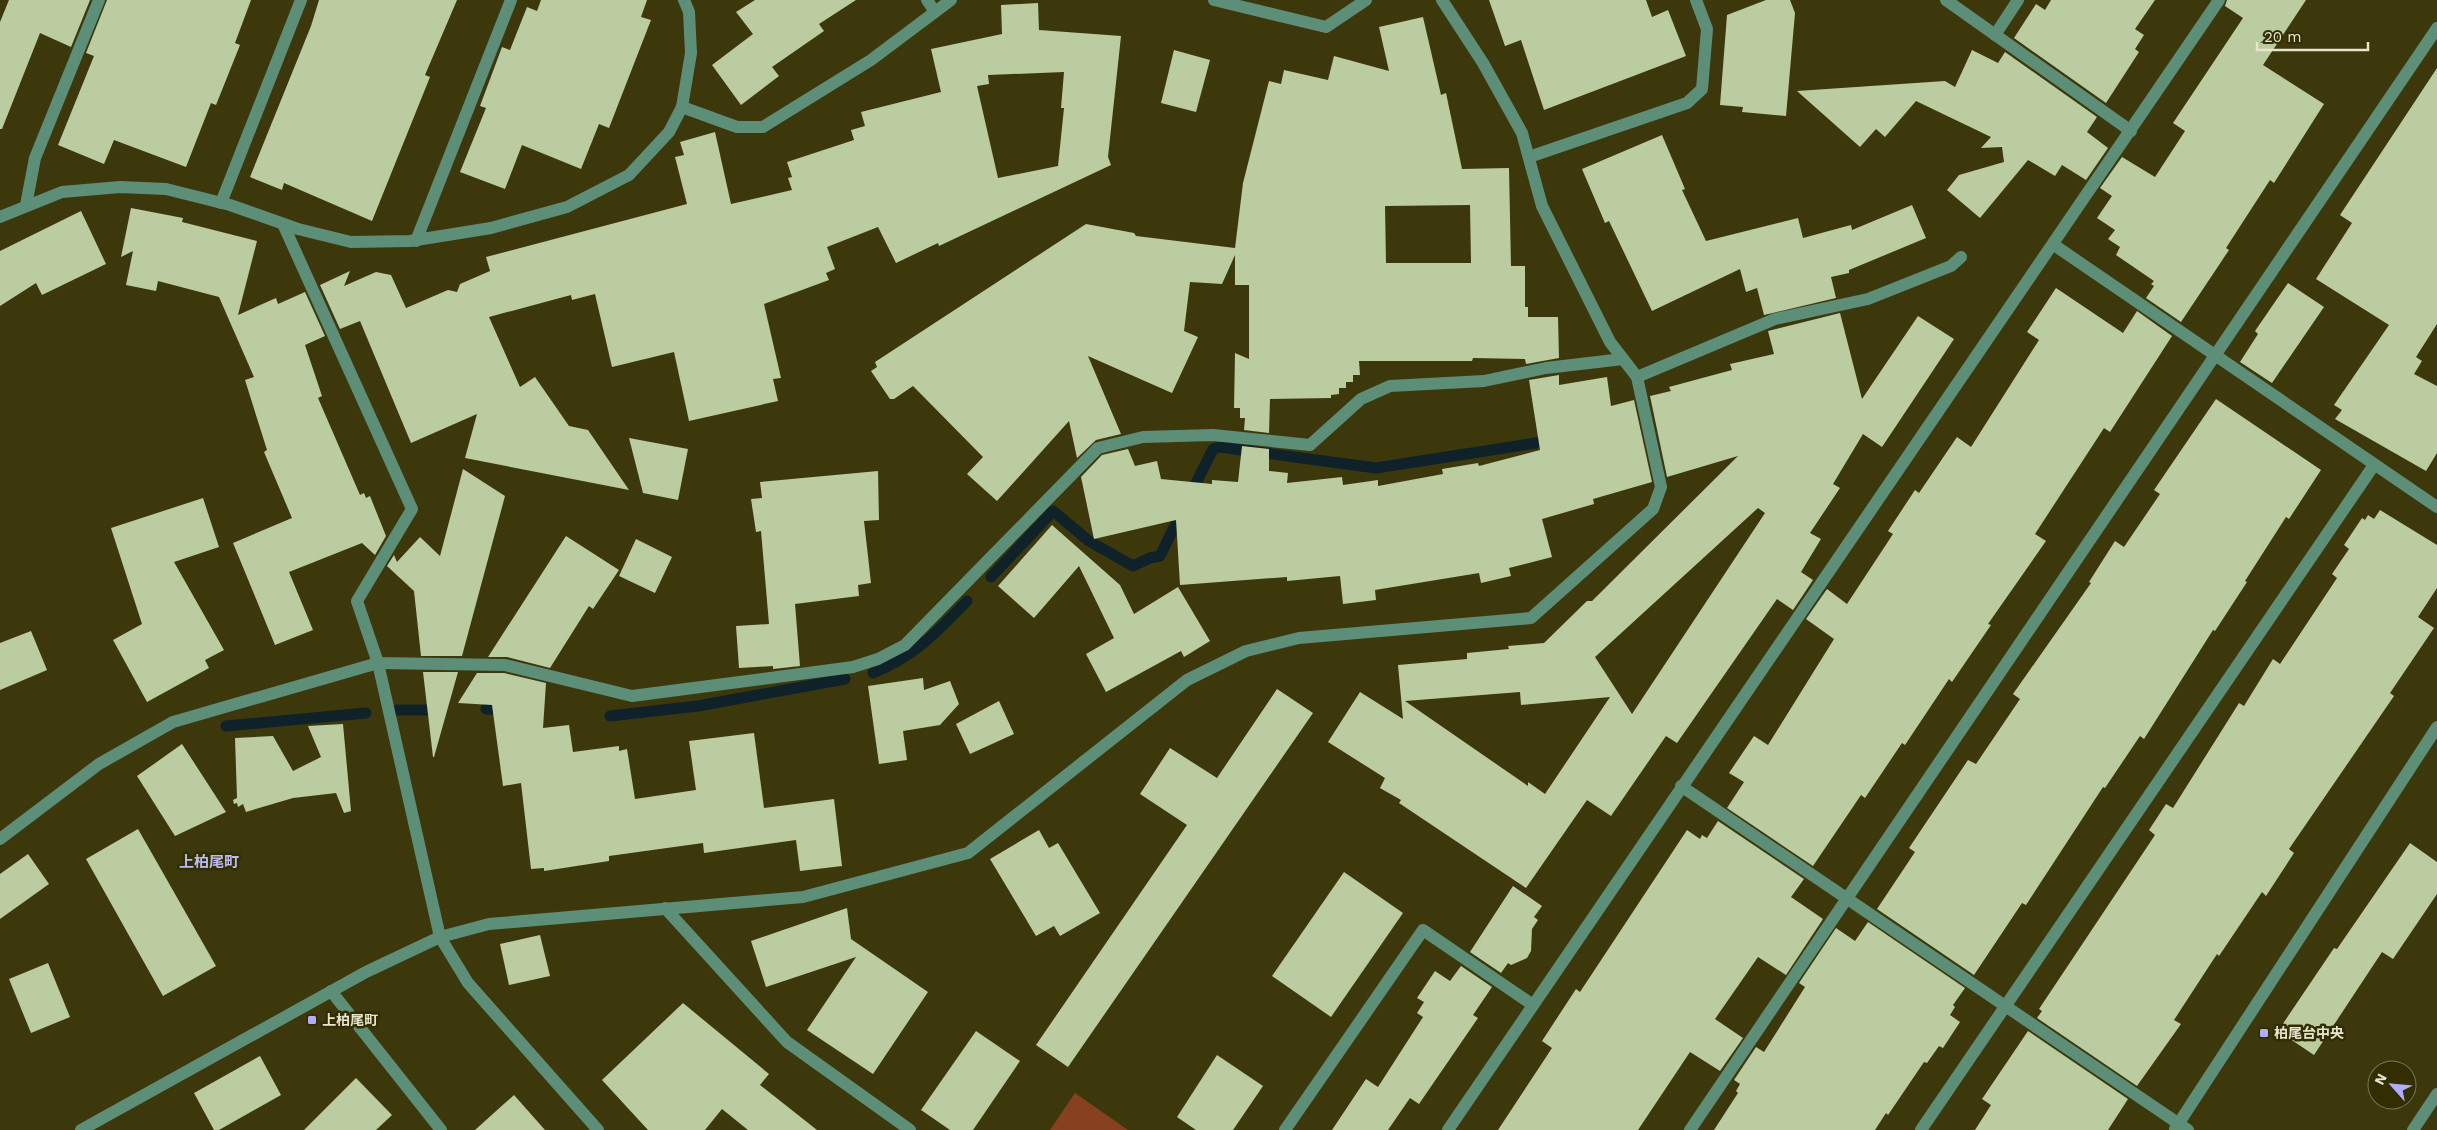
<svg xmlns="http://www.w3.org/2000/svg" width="2437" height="1130" font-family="'Work Sans','Noto Sans JP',sans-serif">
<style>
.green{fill:#88411e}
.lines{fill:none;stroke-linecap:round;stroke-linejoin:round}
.stream{stroke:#0f2129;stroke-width:11}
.building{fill:#bbcca0;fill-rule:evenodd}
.minor{stroke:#5c8e78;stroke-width:12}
.poi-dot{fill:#b0aefa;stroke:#322e01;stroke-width:2}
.labels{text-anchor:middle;stroke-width:5;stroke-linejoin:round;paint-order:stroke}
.poi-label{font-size:14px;font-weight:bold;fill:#e6e5ce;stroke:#322e01;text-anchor:start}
.neighbourhood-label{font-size:15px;font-weight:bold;fill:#bbbaf3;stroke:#322e01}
</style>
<rect width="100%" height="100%" fill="#3c380c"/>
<!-- green -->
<path class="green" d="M 1075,1093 L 1128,1130 L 1050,1130 Z"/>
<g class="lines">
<!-- stream -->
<g class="stream">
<path d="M 1190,495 L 1213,449 L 1220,447 L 1376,468 L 1536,443"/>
<path d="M 991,577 L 1053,511 L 1089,541 L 1133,566 L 1150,558 L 1160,556 L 1183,509"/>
<path d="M 873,673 C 916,655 936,633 967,601"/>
<path d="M 486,709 L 508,710"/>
<path d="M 397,710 L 434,710"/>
<path d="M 610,716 L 698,706 L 845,679"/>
<path d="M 226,726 L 366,713"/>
</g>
</g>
<!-- building -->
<g class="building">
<path d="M 9,0 L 90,0 L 71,47 L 40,33 L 2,129 L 0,129 L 0,22 Z"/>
<path d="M 107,0 L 251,0 L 235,43 L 240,45 L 216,105 L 211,103 L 186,167 L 114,140 L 104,164 L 58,145 L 94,56 L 86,53 Z"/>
<path d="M 319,0 L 457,0 L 425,75 L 430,77 L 372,221 L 284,183 L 282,190 L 250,177 L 311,26 Z"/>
<path d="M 541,0 L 647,0 L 641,17 L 651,20 L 609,128 L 599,124 L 581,169 L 522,145 L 505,189 L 460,172 L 486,108 L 480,106 L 502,47 L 510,50 L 527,7 L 537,11 Z"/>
<path d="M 755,0 L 856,0 L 819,24 L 824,31 L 772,67 L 779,76 L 741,105 L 712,65 L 753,34 L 736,12 Z"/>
<path d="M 1489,0 L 1646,0 L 1652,17 L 1668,10 L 1686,56 L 1544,110 L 1521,40 L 1505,46 Z"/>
<path d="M 1766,0 L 1790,0 L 1795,13 L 1786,116 L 1742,112 L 1743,107 L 1720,105 L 1727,15 Z"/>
<path d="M 2051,0 L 2155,0 L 2135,29 L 2144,35 L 2135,49 L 2139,52 L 2106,103 L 2014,38 L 2036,4 L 2045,10 Z"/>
<path d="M 2227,0 L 2306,0 L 2263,65 L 2324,104 L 2274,183 L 2270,180 L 2226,248 L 2229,250 L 2181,322 L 2146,298 L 2154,286 L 2151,284 L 2154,281 L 2116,255 L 2120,247 L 2108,239 L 2115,230 L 2097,218 L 2112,196 L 2100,188 L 2122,157 L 2155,177 L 2185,131 L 2173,123 L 2243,18 L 2225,6 Z"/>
<path d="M 1038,3 L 1039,30 L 1121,36 L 1108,157 L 1111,165 L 939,246 L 938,243 L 896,263 L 878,227 L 827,247 L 835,269 L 826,273 L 829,280 L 764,304 L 781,378 L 773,379 L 778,401 L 689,421 L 674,352 L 612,367 L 595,294 L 572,300 L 571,295 L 489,317 L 520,387 L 535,377 L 569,426 L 588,430 L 629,490 L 465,458 L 477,414 L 411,443 L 360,321 L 340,329 L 320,285 L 350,271 L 344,286 L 376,272 L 391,275 L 406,308 L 448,290 L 457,292 L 460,284 L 490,271 L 486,257 L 687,204 L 675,157 L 684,155 L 680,142 L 715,132 L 731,204 L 792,190 L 788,178 L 792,177 L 787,162 L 854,140 L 851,130 L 865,126 L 861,112 L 941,92 L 931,49 L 1002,34 L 1001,5 ZM 1064,72 L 1061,108 L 1064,108 L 1058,166 L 998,178 L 977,86 L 989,84 L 988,75 Z"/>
<path d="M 1423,17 L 1441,95 L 1446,93 L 1462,169 L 1509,168 L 1511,266 L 1525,266 L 1525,307 L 1528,307 L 1528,317 L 1558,317 L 1559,358 L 1526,364 L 1525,359 L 1473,358 L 1472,361 L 1359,361 L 1360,375 L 1353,375 L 1353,382 L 1346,382 L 1346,388 L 1339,388 L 1339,394 L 1331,395 L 1331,398 L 1270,399 L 1269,433 L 1244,430 L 1245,418 L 1240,418 L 1240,408 L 1234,408 L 1235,353 L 1249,359 L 1249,285 L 1235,285 L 1235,255 L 1222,284 L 1190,282 L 1184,331 L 1198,337 L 1172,393 L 1088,356 L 1121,434 L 1096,440 L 1077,458 L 1069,421 L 997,501 L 967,474 L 983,457 L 913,386 L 894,399 L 890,399 L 871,371 L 877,367 L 875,362 L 1086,224 L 1134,233 L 1136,236 L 1235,248 L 1243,183 L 1269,81 L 1281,84 L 1284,70 L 1328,80 L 1334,56 L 1389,71 L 1379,27 ZM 1470,205 L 1471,263 L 1386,263 L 1385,206 Z"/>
<path d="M 1174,50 L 1210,60 L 1196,112 L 1161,103 Z"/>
<path d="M 1972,50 L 1998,63 L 2005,52 L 2097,117 L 2087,132 L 2108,148 L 2086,180 L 2062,165 L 2055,176 L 2028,160 L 1980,218 L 1947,190 L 1959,175 L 2004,162 L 2002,147 L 1981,148 L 1991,137 L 1916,101 L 1885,137 L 1876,129 L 1860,147 L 1797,91 L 1945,81 L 1955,87 Z"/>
<path d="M 2437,68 L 2437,324 L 2416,357 L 2422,361 L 2414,374 L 2437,386 L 2437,453 L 2426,471 L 2335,419 L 2342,410 L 2334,405 L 2389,325 L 2316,279 L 2352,223 L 2340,215 Z"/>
<path d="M 1662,135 L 1685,189 L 1682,190 L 1706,241 L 1798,218 L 1803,238 L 1851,225 L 1852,230 L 1912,205 L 1926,238 L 1849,270 L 1849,273 L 1831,277 L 1836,298 L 1764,315 L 1757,288 L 1746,292 L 1740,269 L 1652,311 L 1609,221 L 1605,223 L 1582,169 Z"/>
<path d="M 131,208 L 183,218 L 182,222 L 257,241 L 238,315 L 276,298 L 278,304 L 305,292 L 325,336 L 305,345 L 322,396 L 318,398 L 360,495 L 364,493 L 366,498 L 370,496 L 386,536 L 375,555 L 362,543 L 289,572 L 313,630 L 275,645 L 233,543 L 292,518 L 264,452 L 267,450 L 245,380 L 254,377 L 219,297 L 158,281 L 156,291 L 126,285 L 133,251 L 121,257 Z"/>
<path d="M 81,211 L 106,264 L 42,295 L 36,283 L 0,306 L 0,251 Z"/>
<path d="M 2288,283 L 2324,307 L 2272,383 L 2240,362 L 2258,334 L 2255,331 Z"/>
<path d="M 2056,288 L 2123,333 L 2137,311 L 2172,336 L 2110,432 L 2104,428 L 2035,534 L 2046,541 L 1988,624 L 1991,625 L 1952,682 L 1949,679 L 1905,745 L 1902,743 L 1865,798 L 1861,795 L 1813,866 L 1727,808 L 1744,782 L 1729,773 L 1754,736 L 1768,745 L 1834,639 L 1806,619 L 1827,589 L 1847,604 L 1893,534 L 1888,531 L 1915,490 L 1919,493 L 1957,437 L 1971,447 L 2039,340 L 2027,332 Z"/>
<path d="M 1840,313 L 1862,399 L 1918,316 L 1954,339 L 1882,447 L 1863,434 L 1833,484 L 1840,488 L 1810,533 L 1821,539 L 1801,572 L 1813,580 L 1793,610 L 1777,599 L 1677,743 L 1666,736 L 1611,816 L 1587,800 L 1526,888 L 1399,803 L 1401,800 L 1380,788 L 1385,778 L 1328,742 L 1360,692 L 1403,719 L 1398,665 L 1467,659 L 1467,653 L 1509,649 L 1508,646 L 1544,643 L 1587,601 L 1592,601 L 1738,456 L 1667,477 L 1650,396 L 1671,391 L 1669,387 L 1732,370 L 1730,364 L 1774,354 L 1768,331 ZM 1758,508 L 1765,513 L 1632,714 L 1595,657 ZM 1520,692 L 1521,705 L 1610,697 L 1545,794 L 1528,782 L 1528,786 L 1405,701 Z"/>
<path d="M 1559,375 L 1559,385 L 1607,377 L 1611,406 L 1634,400 L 1652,482 L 1593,499 L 1594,504 L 1542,519 L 1552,557 L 1509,568 L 1511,576 L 1481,583 L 1479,573 L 1375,590 L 1376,600 L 1343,604 L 1340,576 L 1287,581 L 1287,577 L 1180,585 L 1176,520 L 1094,539 L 1081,477 L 1102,455 L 1128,449 L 1135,466 L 1157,461 L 1161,479 L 1212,484 L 1212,480 L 1238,482 L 1242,446 L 1269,449 L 1269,471 L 1288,473 L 1287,483 L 1342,477 L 1343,485 L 1378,480 L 1378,486 L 1443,474 L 1442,469 L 1478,463 L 1479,466 L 1540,450 L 1529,380 Z"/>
<path d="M 2216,399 L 2321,470 L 2289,519 L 2286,517 L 2245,581 L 2247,582 L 2215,631 L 2213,630 L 2144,739 L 2140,736 L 2105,788 L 2103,787 L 2026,905 L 2022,903 L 1974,975 L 1877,909 L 1915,852 L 1909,848 L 1968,760 L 1976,764 L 2020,699 L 2013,694 L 2091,583 L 2089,582 L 2115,541 L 2124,547 L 2160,494 L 2154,490 Z"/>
<path d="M 629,438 L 688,449 L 678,500 L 643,493 Z"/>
<path d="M 463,469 L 505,496 L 462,656 L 421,656 L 414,591 L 387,566 L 394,555 L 397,562 L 420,537 L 440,556 Z"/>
<path d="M 878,471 L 879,520 L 864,521 L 871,583 L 858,585 L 859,596 L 795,604 L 800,666 L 773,669 L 773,666 L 739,668 L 736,626 L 769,624 L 761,531 L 756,532 L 751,499 L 762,498 L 760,482 Z"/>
<path d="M 203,498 L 219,547 L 174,562 L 224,650 L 205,660 L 209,668 L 147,702 L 113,640 L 142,624 L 111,528 Z"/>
<path d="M 2380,510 L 2437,545 L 2437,588 L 2418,617 L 2434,628 L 2390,693 L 2394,696 L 2289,849 L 2294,853 L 2266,896 L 2262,892 L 2219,956 L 2217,954 L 2174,1020 L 2181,1024 L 2137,1086 L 2037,1018 L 2042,1011 L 2039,1009 L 2155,835 L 2149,830 L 2166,804 L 2173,808 L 2239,703 L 2244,706 L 2273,659 L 2280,664 L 2337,578 L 2332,574 L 2349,549 L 2344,545 L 2362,518 L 2365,520 L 2368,515 L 2374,519 Z"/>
<path d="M 1052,525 L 1120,585 L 1134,614 L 1178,587 L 1210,641 L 1184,657 L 1181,651 L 1106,692 L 1086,654 L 1114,638 L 1079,566 L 1034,618 L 998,586 Z"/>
<path d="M 566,536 L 619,570 L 593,609 L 589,606 L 550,668 L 507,657 L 488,657 Z"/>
<path d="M 636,539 L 672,557 L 655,593 L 619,576 Z"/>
<path d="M 31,631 L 47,670 L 0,690 L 0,643 Z"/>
<path d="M 423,672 L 458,672 L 434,757 L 433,757 Z"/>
<path d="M 477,673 L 504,673 L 546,683 L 543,728 L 569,725 L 573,752 L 619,746 L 619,751 L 627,749 L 635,799 L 696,790 L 689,741 L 754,733 L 764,808 L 834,799 L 842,866 L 800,871 L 796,840 L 704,853 L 703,843 L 609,856 L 609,861 L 544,871 L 544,868 L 531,869 L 521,783 L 503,786 L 492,705 L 458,703 Z"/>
<path d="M 923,678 L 924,690 L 950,681 L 959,704 L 940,725 L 903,731 L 907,760 L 879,764 L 868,686 Z"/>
<path d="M 1277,689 L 1313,713 L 1068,1067 L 1036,1045 L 1187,825 L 1140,794 L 1170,748 L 1217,778 Z"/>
<path d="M 999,701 L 1014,734 L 970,754 L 956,724 Z"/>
<path d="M 343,724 L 351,811 L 344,813 L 336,793 L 293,798 L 246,812 L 243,804 L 238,807 L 237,803 L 234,804 L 233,800 L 237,798 L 235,738 L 273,736 L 293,771 L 321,757 L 308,726 Z"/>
<path d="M 182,744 L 226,812 L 175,836 L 137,776 Z"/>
<path d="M 1718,821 L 1804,879 L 1791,897 L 1823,919 L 1786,975 L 1758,957 L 1715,1019 L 1743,1038 L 1720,1071 L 1690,1052 L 1638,1130 L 1498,1130 L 1552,1048 L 1542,1041 L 1576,989 L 1580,992 L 1687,830 L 1700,839 L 1702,835 L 1707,838 Z"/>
<path d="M 138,829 L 216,966 L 163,996 L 86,859 Z"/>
<path d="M 1039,830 L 1049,848 L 1058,843 L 1100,913 L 1060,936 L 1054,926 L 1036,936 L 990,859 Z"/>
<path d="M 2410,843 L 2437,862 L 2437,894 L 2393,959 L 2382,952 L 2314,1055 L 2278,1031 L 2334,948 L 2337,949 Z"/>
<path d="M 28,854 L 49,884 L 0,919 L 0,874 Z"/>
<path d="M 1344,872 L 1403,913 L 1331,1017 L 1272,976 Z"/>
<path d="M 1513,886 L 1542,906 L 1534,917 L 1538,920 L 1532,929 L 1531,951 L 1527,958 L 1511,965 L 1508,963 L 1501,973 L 1470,952 Z"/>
<path d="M 847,908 L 851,939 L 928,992 L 873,1074 L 807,1030 L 856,957 L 766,987 L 751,941 Z"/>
<path d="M 1868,922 L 1965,988 L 1953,1005 L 1955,1007 L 1950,1015 L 1960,1022 L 1943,1048 L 1939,1046 L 1927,1063 L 1924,1062 L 1888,1115 L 1886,1113 L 1875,1130 L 1714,1130 L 1738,1093 L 1736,1091 L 1740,1084 L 1734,1080 L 1756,1047 L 1764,1052 L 1805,987 L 1799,983 L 1836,928 L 1855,941 Z"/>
<path d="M 540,935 L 550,976 L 509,985 L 500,944 Z"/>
<path d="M 48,963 L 70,1017 L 31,1033 L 9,979 Z"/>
<path d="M 1461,966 L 1492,987 L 1473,1015 L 1478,1018 L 1419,1104 L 1410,1098 L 1388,1130 L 1332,1130 L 1366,1079 L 1378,1087 L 1423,1017 L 1417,1013 L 1424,1002 L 1417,998 L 1435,971 L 1450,981 Z"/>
<path d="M 683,1003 L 769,1074 L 760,1085 L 817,1130 L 748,1130 L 722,1109 L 705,1130 L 648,1130 L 602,1080 Z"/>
<path d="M 976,1031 L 1020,1061 L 973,1130 L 950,1130 L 921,1110 Z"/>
<path d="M 2028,1031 L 2128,1099 L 2108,1130 L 1975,1130 L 1991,1105 L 1982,1099 Z"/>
<path d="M 1217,1055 L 1263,1086 L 1233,1130 L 1196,1130 L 1177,1117 Z"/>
<path d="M 260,1056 L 281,1095 L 219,1130 L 214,1130 L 194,1093 Z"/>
<path d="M 356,1078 L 392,1115 L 376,1130 L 304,1130 Z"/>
<path d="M 514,1095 L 545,1130 L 475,1130 Z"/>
</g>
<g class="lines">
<!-- minor -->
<g class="minor">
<path d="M 927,0 L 935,12"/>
<path d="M 1214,0 L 1326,27 L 1366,0"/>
<path d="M 1946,0 L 2131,131"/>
<path d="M 1995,35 L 2018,0"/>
<path d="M 682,107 L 737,127 L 763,127 L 871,60 L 951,0"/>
<path d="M 1529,157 L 1687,103 L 1702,89 L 1707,29 L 1696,0"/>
<path d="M 221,203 L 301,0"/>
<path d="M 26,205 L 35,158 L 99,0"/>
<path d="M 0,217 L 62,192 L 120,187 L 166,189 L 230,205 L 298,229 L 351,242 L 410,241 L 491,228 L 567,207 L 629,175 L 669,132 L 682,107 L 691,53 L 689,12 L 684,0"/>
<path d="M 283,224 L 412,509 L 357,601 L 378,663 L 505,665 L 632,696 L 853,667 L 878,659 L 905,645 L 1098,448 L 1143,437 L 1213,435 L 1310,445 L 1361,399 L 1390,386 L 1484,381 L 1546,368 L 1623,359"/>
<path d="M 416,241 L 511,0"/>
<path d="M 2054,245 L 2437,507"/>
<path d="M 1637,377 L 1775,319 L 1868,299 L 1951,266 L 1961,257"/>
<path d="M 1681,786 L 2188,1130"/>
<path d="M 0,839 L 99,764 L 173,722 L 378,663 L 440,937 L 468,983 L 598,1130"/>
<path d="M 665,908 L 787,1042 L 910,1130"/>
<path d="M 331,991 L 441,1130"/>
<path d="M 2175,1129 L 2437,727"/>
<path d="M 81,1130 L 366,972 L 440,937 L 489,924 L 803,897 L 968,853 L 1187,680 L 1246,651 L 1299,638 L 1531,618 L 1653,509 L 1661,487 L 1637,377 L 1610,342 L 1542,206 L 1522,133 L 1483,63 L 1442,0"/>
<path d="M 1285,1130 L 1423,930 L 1533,1005"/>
<path d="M 1448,1130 L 2219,0"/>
<path d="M 1690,1130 L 2437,28"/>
<path d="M 1921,1130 L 2374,465"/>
<path d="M 2413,1130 L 2437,1094"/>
</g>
</g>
<!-- markers -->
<g class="poi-dot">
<rect x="307" y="1015" width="10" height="10" rx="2.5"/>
<rect x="2259" y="1028" width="10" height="10" rx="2.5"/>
</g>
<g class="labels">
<!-- poi labels -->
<g class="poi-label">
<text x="322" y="1025">上柏尾町</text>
<text x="2274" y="1038">柏尾台中央</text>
</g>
<!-- neighbourhood labels -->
<g class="neighbourhood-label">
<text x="209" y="867">上柏尾町</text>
</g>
</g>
<!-- north arrow -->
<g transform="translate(2392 1085) rotate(297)"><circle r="24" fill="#322e01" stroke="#7a7753"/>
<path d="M0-4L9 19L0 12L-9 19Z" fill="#b0aefa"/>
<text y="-8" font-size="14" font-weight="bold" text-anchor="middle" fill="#e6e5ce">N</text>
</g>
<!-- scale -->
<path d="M2257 42v8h111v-8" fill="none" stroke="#e6e5ce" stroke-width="2.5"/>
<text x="2264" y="42" font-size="15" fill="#e6e5ce" stroke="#322e01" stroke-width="4" paint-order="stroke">20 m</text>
</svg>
